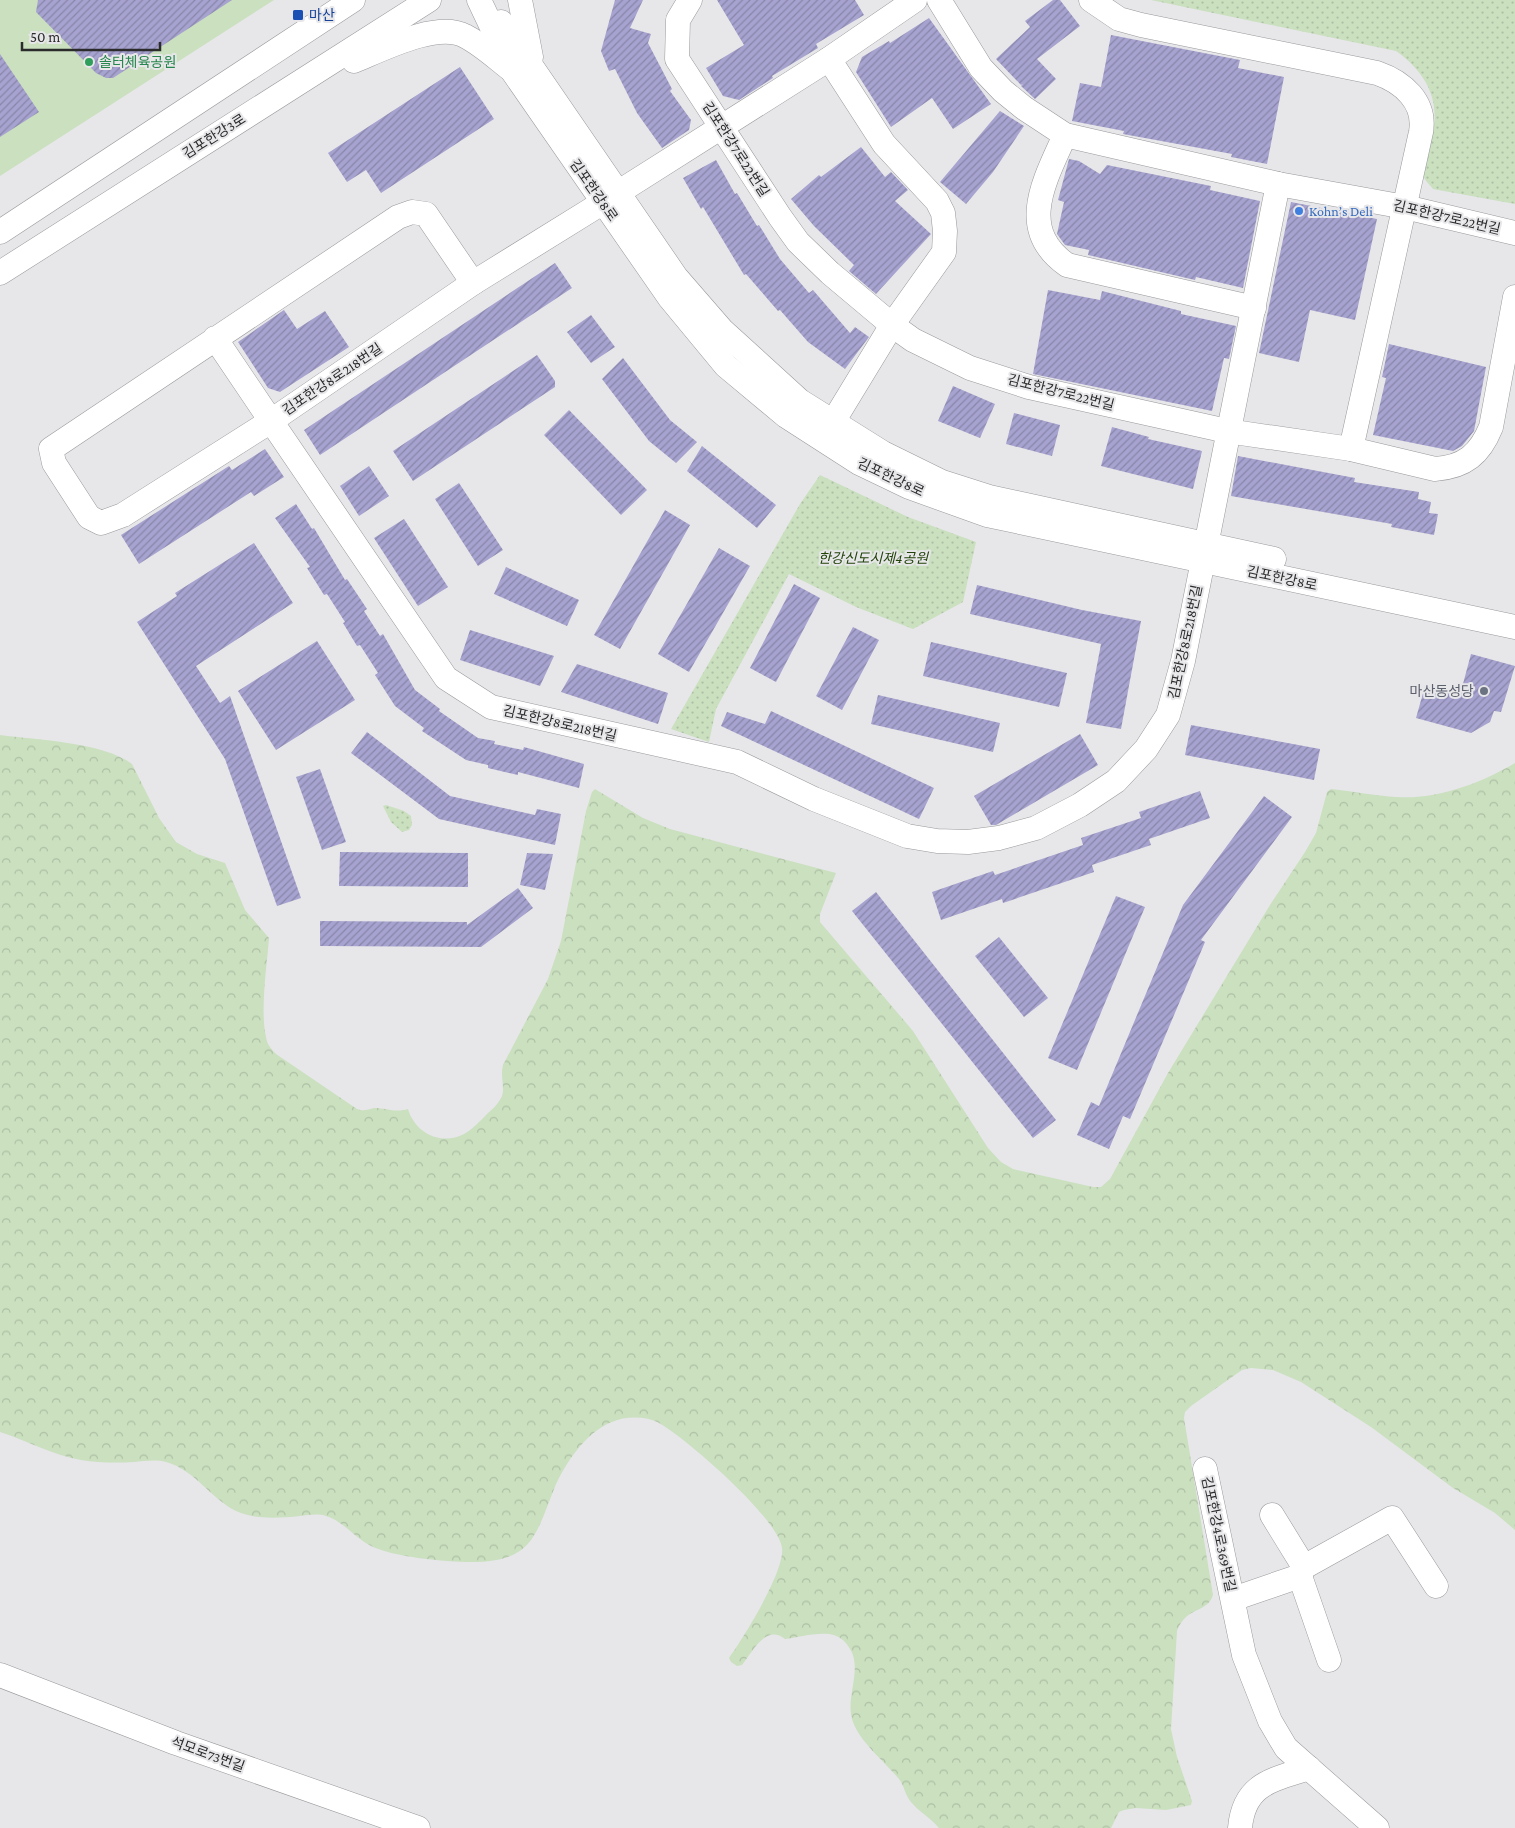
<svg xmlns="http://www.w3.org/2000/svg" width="1515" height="1828" font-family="'Crimson Pro','Noto Sans KR',serif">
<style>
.forest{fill:url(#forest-crowns)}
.park{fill:url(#park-dots)}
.garden{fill:#cae0bf}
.building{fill:url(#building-hatch)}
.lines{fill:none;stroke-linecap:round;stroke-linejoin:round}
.minor-casing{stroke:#98999b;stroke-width:25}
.minor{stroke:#fff;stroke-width:24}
.transit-dot{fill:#1a4fb4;stroke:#e7e7ea;stroke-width:2}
.leisure-dot{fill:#2e9e5b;stroke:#e7e7ea;stroke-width:2}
.shop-dot{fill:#3f7fe0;stroke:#e7e7ea;stroke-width:2}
.worship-dot{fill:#6b7280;stroke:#e7e7ea;stroke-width:2}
.labels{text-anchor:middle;stroke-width:4;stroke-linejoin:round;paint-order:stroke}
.transit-label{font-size:14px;fill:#164399;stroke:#e7e7ea;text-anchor:start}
.leisure-label{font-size:14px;fill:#27864d;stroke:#e7e7ea;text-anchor:start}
.street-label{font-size:14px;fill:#2b2b2c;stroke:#e7e7ea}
.shop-label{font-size:14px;fill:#366cbe;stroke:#e7e7ea;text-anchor:start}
.park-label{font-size:14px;font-style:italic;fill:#214307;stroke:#e7e7ea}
.worship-label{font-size:14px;fill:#5b616d;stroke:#e7e7ea;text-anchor:end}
</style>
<defs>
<pattern id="forest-crowns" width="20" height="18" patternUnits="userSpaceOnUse" patternTransform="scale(1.25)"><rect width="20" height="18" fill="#cae0bf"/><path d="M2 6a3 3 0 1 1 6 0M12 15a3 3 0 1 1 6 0" fill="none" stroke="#aec0a4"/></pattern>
<pattern id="park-dots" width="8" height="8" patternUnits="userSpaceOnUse" patternTransform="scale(1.25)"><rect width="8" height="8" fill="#cae0bf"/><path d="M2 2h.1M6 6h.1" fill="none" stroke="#aec0a4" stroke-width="1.8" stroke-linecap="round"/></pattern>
<pattern id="building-hatch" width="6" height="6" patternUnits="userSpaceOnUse" patternTransform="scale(1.25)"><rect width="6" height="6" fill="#a7a3d0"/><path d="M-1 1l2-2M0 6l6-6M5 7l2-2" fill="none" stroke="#8885a9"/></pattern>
</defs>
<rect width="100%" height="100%" fill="#e7e7ea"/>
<!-- forest -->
<path class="forest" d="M 0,735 C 37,740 103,742 132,764 L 159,818 L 176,842 L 197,854 L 225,863 L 245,910 L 269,938 C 267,965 260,1011 266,1037 C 267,1044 271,1049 276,1054 L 357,1109 C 364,1112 368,1109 374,1108 C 387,1108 395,1113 408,1109 C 415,1133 441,1146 464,1134 C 473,1129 480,1121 487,1114 C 493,1109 499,1103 502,1096 C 505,1088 500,1076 503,1065 L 548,979 L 561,941 L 586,811 L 592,792 L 595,789 L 643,818 L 670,829 L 836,873 L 820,914 L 820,922 L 913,1031 L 988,1148 L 1001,1162 L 1013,1169 L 1093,1187 L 1101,1187 L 1110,1179 L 1168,1073 L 1270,905 L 1305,852 L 1316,833 L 1327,792 L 1331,789 C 1353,791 1375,796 1397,797 C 1437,800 1481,783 1515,763 L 1515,1530 L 1495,1513 L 1453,1488 L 1371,1427 L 1301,1382 L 1273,1370 L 1251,1368 L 1242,1370 L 1191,1406 L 1185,1412 L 1184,1418 L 1213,1595 C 1207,1614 1187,1605 1177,1631 L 1171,1729 L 1177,1757 L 1192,1801 L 1191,1805 L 1166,1810 L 1136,1808 L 1124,1810 L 1119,1812 L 1111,1828 L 939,1828 C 931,1818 919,1812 911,1802 C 905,1795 904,1785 899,1779 C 885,1762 860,1742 853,1722 C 843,1695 868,1665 844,1641 C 830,1627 803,1637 785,1639 C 766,1624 753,1651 742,1665 L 737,1666 L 731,1662 L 729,1658 C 744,1637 785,1571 782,1548 C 779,1519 686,1438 659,1423 C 646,1416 626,1416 612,1422 C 586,1432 565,1463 554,1489 C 535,1537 532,1562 471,1562 C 445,1562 393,1557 371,1546 C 355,1538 343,1521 326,1516 C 318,1513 308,1515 300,1516 C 279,1518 256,1520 236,1511 C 210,1498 195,1470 166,1462 C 156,1459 145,1461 134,1462 C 117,1463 99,1463 81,1460 C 52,1455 28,1441 0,1432 Z"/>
<!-- park -->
<g class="park">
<path d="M 1151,0 L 1515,0 L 1515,204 L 1433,189 C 1429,184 1423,179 1423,173 C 1423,162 1429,148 1432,138 C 1441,101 1427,73 1396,51 Z"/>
<path d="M 820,475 L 908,517 L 976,542 L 963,602 L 913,629 L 856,607 L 789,574 L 716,709 L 709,742 L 671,729 L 800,504 Z"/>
<path d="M 386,805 L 404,811 L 411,816 L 412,825 L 409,830 L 402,832 L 391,822 L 383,806 Z"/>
</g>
<!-- garden -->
<path class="garden" d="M 0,0 L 274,0 L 0,176 Z"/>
<!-- building -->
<g class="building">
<path d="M 38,0 L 232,0 L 113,78 L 106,78 L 96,73 L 36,12 Z"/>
<path d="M 615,0 L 643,0 L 630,28 L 651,34 L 648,43 L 672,89 L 670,91 L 691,120 L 689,130 L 662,148 L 637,113 L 615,69 L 609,71 L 601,51 Z"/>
<path d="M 717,0 L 855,0 L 864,15 L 816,44 L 818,48 L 772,76 L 773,78 L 739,100 L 723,96 L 706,68 L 744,45 Z"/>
<path d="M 1053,0 L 1060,0 L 1080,26 L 1037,59 L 1056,79 L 1035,99 L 1021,86 L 1023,84 L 1021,85 L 996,59 L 1030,27 L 1025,21 Z"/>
<path d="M 929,18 L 991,104 L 953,129 L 932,98 L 891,127 L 856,72 L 862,57 L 889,41 L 890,43 Z"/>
<path d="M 1111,35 L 1240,60 L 1238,68 L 1284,77 L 1267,164 L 1231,157 L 1232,154 L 1123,134 L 1124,131 L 1072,121 L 1080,83 L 1101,87 Z"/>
<path d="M 0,54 L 39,112 L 0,137 Z"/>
<path d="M 460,67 L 494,119 L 381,193 L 366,170 L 347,182 L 328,153 Z"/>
<path d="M 1000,111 L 1024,126 L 993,172 L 966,204 L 940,182 Z"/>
<path d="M 861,147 L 885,177 L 891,172 L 908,190 L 895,201 L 931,234 L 876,294 L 849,271 L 854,265 L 814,226 L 791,199 L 819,175 L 821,177 Z"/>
<path d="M 1069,159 L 1079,161 L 1100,174 L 1107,165 L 1211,186 L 1210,190 L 1260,201 L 1243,288 L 1196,277 L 1195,280 L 1165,273 L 1088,255 L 1089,250 L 1065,245 L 1057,234 L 1064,202 L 1058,200 Z"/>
<path d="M 716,160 L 735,194 L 737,193 L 757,226 L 759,225 L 780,259 L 809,293 L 813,290 L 850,333 L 855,327 L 869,337 L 845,369 L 808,342 L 780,310 L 778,311 L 746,274 L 744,275 L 703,207 L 701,209 L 683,178 Z"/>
<path d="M 1291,202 L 1377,219 L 1355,320 L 1310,310 L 1299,362 L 1259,353 Z"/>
<path d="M 555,263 L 572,288 L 320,455 L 304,430 Z"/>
<path d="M 1048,290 L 1100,300 L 1102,291 L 1181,311 L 1181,314 L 1236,326 L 1229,359 L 1224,358 L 1212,411 L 1033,374 Z"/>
<path d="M 284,310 L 297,329 L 325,311 L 349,347 L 280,392 L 268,388 L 238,342 Z"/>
<path d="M 591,315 L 615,347 L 591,363 L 567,332 Z"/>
<path d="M 1389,344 L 1486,367 L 1474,431 L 1462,446 L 1453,451 L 1373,435 L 1386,378 L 1382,377 Z"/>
<path d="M 537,355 L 555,381 L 555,387 L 413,481 L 393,451 Z"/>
<path d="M 623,358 L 670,420 L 697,442 L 676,463 L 649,441 L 602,379 Z"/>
<path d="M 953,386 L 995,404 L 980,438 L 938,421 Z"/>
<path d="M 569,410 L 647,490 L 621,515 L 544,435 Z"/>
<path d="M 1014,413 L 1060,425 L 1052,456 L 1006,444 Z"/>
<path d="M 1112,427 L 1149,437 L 1148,439 L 1202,451 L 1193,489 L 1101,466 Z"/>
<path d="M 702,446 L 776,505 L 757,528 L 687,471 Z"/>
<path d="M 265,449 L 284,477 L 254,496 L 251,492 L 139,564 L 121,535 L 229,466 L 232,470 Z"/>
<path d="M 1238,456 L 1355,478 L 1354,482 L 1419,492 L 1418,499 L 1431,502 L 1429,513 L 1438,514 L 1434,535 L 1391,527 L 1392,524 L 1231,496 Z"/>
<path d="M 369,466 L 389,496 L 359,516 L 340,486 Z"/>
<path d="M 459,483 L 503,550 L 478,566 L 435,499 Z"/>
<path d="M 296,504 L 312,529 L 314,528 L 345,580 L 347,579 L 367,609 L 364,611 L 380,636 L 383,634 L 415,690 L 440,709 L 439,711 L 478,738 L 495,741 L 494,744 L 523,750 L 524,747 L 584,764 L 579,788 L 518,772 L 518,775 L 488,768 L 488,765 L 466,760 L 422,731 L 424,728 L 395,706 L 375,675 L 378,673 L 360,645 L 357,646 L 343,623 L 345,622 L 327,594 L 324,595 L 307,568 L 310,567 L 275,518 Z"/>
<path d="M 665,510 L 690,525 L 620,649 L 594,635 Z"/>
<path d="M 404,519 L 448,587 L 418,606 L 374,538 Z"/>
<path d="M 254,543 L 293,603 L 196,666 L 220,703 L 230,696 L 301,898 L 277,906 L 225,759 L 137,622 L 177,596 L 175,593 Z"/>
<path d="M 719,548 L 750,566 L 689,672 L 658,654 Z"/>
<path d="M 506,567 L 579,600 L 567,626 L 494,594 Z"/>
<path d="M 794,584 L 820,598 L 776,682 L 750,668 Z"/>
<path d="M 977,585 L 1082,610 L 1141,621 L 1121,729 L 1086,723 L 1101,644 L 970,614 Z"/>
<path d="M 853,627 L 879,640 L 842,710 L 816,696 Z"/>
<path d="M 470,630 L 554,656 L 540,686 L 460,660 Z"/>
<path d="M 317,641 L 355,700 L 276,750 L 238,691 Z"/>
<path d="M 931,642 L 1067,673 L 1059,707 L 923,676 Z"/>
<path d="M 1471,654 L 1515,666 L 1501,712 L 1494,711 L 1490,722 L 1471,733 L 1416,718 L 1425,686 L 1460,695 Z"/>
<path d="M 577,664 L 668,693 L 658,724 L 561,692 Z"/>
<path d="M 878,695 L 1000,723 L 993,752 L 871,724 Z"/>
<path d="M 771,711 L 934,788 L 919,819 L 721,726 L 727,712 L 765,724 Z"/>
<path d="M 1191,725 L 1320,749 L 1314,780 L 1185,755 Z"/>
<path d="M 367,732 L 450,796 L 535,815 L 537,809 L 561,814 L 555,845 L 439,819 L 351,753 Z"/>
<path d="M 1080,734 L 1098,765 L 996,825 L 991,825 L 974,796 Z"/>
<path d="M 320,769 L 346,842 L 322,850 L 296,777 Z"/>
<path d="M 1200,791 L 1210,818 L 1149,839 L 1151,845 L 1092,865 L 1094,872 L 1003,903 L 1002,899 L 941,920 L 932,892 L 993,871 L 995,875 L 1083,845 L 1081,838 L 1141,818 L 1139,812 Z"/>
<path d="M 1264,796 L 1292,817 L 1201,940 L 1205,942 L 1130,1119 L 1123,1116 L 1109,1149 L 1077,1135 L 1091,1102 L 1099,1106 L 1183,905 Z"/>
<path d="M 340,852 L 468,853 L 468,887 L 339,886 Z"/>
<path d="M 527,853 L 553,854 L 545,890 L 520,885 Z"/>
<path d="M 518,888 L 533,908 L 481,947 L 320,946 L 320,921 L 467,922 L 467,925 Z"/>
<path d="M 876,892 L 1056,1120 L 1033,1138 L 852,911 Z"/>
<path d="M 1116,896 L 1145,907 L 1077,1070 L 1048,1058 Z"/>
<path d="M 999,937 L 1048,998 L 1024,1017 L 975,956 Z"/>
</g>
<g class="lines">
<defs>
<g id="minor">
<path d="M 479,0 L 513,72 L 669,297 L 726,366 L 786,416 L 859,463 L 909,487 L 987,515 L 1515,627"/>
<path d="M 520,0 L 531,57"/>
<path d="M 690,0 L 678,20 L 677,59 L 780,217 L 798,242 L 830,273 L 892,325 L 913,340 L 970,368 L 1029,387 L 1227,431 L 1351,449 L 1435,469 C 1465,467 1480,454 1491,427 L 1515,297"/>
<path d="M 939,0 L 981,68 L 1003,91 L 1024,108 L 1065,135 L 1278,184 L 1405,207 L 1515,233"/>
<path d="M 1091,0 L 1119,19 L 1141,25 L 1377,73 C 1403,82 1426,102 1421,132 L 1351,449"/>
<path d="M 501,22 L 676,277 L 722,330 L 800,401 L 883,453 L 942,482 L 989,497 L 1274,559"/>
<path d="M 354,61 C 381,50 437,21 465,36 C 481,44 495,57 509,68"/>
<path d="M 1065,135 C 1045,180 1016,229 1067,265 L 1254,308"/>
<path d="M 619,192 L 829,59 L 915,0"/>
<path d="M 602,203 L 473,283 L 271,421 L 446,678 L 491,707 L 737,762 L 814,799 L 907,836 L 937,841 L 968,842 L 999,838 L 1036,828 L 1080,805 L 1116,781 L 1146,749 L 1168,715 L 1183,661 L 1278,184"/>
<path d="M 0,232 L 353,0"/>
<path d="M 0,273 L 429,0"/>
<path d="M 215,338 L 271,421 L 123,515 L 101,523 L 89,517 L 54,463 L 51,449 L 398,217 L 412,212 L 426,214 L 473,283"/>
<path d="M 825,435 L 892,325 L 944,252 L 945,231 L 943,213 L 937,201 L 884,144 L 829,59"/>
<path d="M 1205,1469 L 1244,1655 L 1270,1721 L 1286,1748 L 1377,1828"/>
<path d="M 1272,1515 L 1304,1567"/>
<path d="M 1300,1576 L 1329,1660"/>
<path d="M 1233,1599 L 1300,1576 L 1304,1567 L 1392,1518 L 1436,1586"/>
<path d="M 0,1675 L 176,1743 L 418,1828"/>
<path d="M 1240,1828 C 1244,1783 1273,1780 1309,1768"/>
</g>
</defs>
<!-- minor casing -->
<use href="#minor" class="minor-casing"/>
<!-- minor -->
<use href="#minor" class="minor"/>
</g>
<!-- markers -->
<rect class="transit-dot" x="292" y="9" width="12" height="12" rx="2.5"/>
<circle class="leisure-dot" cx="89" cy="62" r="5"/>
<circle class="shop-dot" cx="1299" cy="211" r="5"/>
<circle class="worship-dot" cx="1484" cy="691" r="5"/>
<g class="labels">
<!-- transit labels -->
<g class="transit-label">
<text x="309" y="20">마산</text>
</g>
<!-- leisure labels -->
<g class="leisure-label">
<text x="99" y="67">솔터체육공원</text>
</g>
<!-- street labels -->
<g class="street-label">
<text transform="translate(214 136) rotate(-32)" y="5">김포한강3로</text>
<text transform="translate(736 149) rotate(57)" y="5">김포한강7로22번길</text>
<text transform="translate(594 190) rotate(55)" y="5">김포한강8로</text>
<text transform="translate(1447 217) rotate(13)" y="5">김포한강7로22번길</text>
<text transform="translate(332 379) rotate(-34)" y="5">김포한강8로218번길</text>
<text transform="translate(1061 392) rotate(14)" y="5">김포한강7로22번길</text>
<text transform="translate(891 477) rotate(25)" y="5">김포한강8로</text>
<text transform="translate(1282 578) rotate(12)" y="5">김포한강8로</text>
<text transform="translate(1185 642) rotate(-78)" y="5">김포한강8로218번길</text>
<text transform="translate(560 723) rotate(13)" y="5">김포한강8로218번길</text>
<text transform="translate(1219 1534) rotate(78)" y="5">김포한강4로369번길</text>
<text transform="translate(208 1754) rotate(20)" y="5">석모로73번길</text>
</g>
<!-- shop labels -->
<g class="shop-label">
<text x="1309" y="216">Kohn’s Deli</text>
</g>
<!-- park labels -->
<g class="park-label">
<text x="873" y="563">한강신도시제4공원</text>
</g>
<!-- worship labels -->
<g class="worship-label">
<text x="1474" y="696">마산동성당</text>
</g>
</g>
<!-- scale -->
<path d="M22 42v8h138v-8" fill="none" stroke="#2b2b2c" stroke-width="2.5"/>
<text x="30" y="42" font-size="15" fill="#2b2b2c" stroke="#e7e7ea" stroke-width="4" paint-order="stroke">50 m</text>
</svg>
